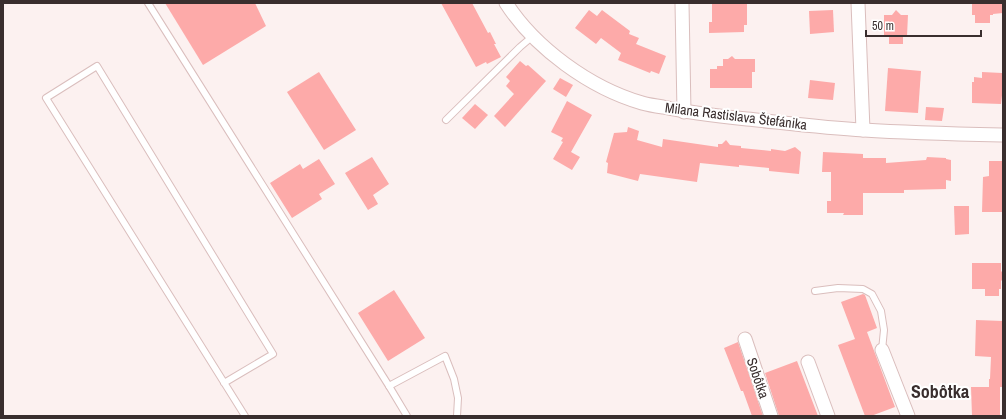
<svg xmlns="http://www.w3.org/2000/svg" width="1006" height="419" font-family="'Archivo Narrow',sans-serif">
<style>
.building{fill:#fdaaa9}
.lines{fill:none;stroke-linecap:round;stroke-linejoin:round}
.service-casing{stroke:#dabebd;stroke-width:8}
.minor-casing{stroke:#dabebd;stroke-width:15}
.service{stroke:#fff;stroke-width:6}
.minor{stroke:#fff;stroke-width:13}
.labels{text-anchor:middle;stroke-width:4;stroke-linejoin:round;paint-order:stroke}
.street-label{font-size:14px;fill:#392e2e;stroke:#fff}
.district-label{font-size:18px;font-weight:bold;fill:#392e2e;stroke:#fff}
</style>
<rect width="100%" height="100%" fill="#fcf1f0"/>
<!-- building -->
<g class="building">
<path d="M 165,3 L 255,3 L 266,26 L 203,65 Z"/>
<path d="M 441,3 L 472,3 L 488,33 L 490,32 L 496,44 L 494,44 L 501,57 L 487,64 L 486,62 L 476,67 Z"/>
<path d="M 712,3 L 747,3 L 747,25 L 744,25 L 744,32 L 709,33 L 709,22 L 712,22 Z"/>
<path d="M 972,3 L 1003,3 L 1003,13 L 993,14 L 993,15 L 990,15 L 990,23 L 975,23 L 975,15 L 972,15 Z"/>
<path d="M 589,10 L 597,16 L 602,10 L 630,31 L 629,34 L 639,38 L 636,44 L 666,56 L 659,74 L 651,71 L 650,73 L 618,60 L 621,53 L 601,38 L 596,44 L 575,28 Z"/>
<path d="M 833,10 L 834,32 L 810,34 L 809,11 Z"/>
<path d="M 896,10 L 901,15 L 908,15 L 907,36 L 903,36 L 903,44 L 889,44 L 889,36 L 884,35 L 884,15 L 892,15 Z"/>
<path d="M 732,56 L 735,59 L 755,59 L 755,72 L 752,72 L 752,88 L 710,88 L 710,69 L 717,69 L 717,66 L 723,66 L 723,59 L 728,59 Z"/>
<path d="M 520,61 L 526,66 L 528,65 L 546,81 L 505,127 L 494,116 L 514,94 L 506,86 L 510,81 L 506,77 Z"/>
<path d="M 888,68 L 921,71 L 918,113 L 885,111 Z"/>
<path d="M 319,72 L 356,130 L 324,150 L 287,92 Z"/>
<path d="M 982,72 L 1002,73 L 1002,83 L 1003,84 L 1003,87 L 1001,104 L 972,103 L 972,82 L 974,82 L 974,77 L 982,78 Z"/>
<path d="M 560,78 L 573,85 L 566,97 L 553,89 Z"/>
<path d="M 810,80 L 835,83 L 833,100 L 808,98 Z"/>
<path d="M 567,101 L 592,115 L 571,152 L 580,157 L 572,170 L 553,159 L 563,142 L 561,141 L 563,138 L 551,132 Z"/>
<path d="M 475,104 L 488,115 L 475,129 L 462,118 Z"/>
<path d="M 926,107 L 944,108 L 942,121 L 925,120 Z"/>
<path d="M 628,127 L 639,131 L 637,140 L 662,147 L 663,139 L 718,147 L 718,144 L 722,144 L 726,140 L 730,145 L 741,146 L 741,148 L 771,151 L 771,149 L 785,151 L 795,147 L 801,152 L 799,174 L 769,171 L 769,168 L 739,165 L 739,167 L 700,163 L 697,182 L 640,174 L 638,181 L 607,173 L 608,163 L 606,162 L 614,133 L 627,132 Z"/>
<path d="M 823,152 L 863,154 L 863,158 L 886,158 L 886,163 L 926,160 L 927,157 L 946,158 L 946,159 L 951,160 L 951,181 L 946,180 L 946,189 L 904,190 L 904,193 L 863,193 L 863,215 L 843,215 L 844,213 L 827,213 L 827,201 L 831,201 L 831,172 L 822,172 Z"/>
<path d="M 372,157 L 389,184 L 373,195 L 378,204 L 368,210 L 345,173 Z"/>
<path d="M 319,159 L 335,184 L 319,194 L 322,199 L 292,218 L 270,183 L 300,164 L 303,169 Z"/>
<path d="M 989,161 L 1003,161 L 1003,212 L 982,212 L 983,177 L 989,176 Z"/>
<path d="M 954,206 L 969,206 L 969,234 L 955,235 Z"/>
<path d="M 972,263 L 1001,263 L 1001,271 L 1003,273 L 1003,279 L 1001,281 L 1001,289 L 999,289 L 999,296 L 985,296 L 985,289 L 972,289 Z"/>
<path d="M 394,290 L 425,338 L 388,361 L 358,313 Z"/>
<path d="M 863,294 L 865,295 L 877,328 L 867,332 L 895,407 L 871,416 L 865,416 L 838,345 L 855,339 L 841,302 Z"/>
<path d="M 976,320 L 1003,321 L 1002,347 L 1003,347 L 1003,387 L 1000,387 L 1000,416 L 972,416 L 971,387 L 989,387 L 989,379 L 990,379 L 991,357 L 975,356 Z"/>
<path d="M 738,342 L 763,416 L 752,416 L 743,391 L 741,391 L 724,348 Z"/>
<path d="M 797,361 L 805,382 L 818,416 L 779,416 L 765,373 Z"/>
</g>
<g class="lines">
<defs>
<g id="service">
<path d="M 148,3 L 389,386 L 407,416"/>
<path d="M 446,120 L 520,47 L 533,36"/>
<path d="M 815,291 L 838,288 L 863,289 L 872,294 L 881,311 L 884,330 L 882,350"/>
<path d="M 224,383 L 273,354 L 97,66 L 46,98 L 245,416"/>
<path d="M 389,386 L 445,356 L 454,379 L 458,398 L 457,416"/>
</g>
<g id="minor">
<path d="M 506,3 C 535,48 590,88 642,103 C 649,105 656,106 663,107 C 690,113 718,116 747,119 C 786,123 825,128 864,130 C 910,133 957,134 1003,135"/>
<path d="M 682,3 L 684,112"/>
<path d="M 858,3 L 863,130"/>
<path d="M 745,339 L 771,416"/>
<path d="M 882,350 L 908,416"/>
<path d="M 808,362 L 828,416"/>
</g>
</defs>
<!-- service casing -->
<use href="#service" class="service-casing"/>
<!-- minor casing -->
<use href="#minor" class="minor-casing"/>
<!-- service -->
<use href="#service" class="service"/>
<!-- minor -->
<use href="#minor" class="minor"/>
</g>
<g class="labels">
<!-- street labels -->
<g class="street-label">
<text transform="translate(736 116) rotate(7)" y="5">Milana Rastislava Štefánika</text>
<text transform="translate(758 378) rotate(71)" y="5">Sobôtka</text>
</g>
<!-- district labels -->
<g class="district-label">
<text x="940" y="398">Sobôtka</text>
</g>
</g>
<!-- border -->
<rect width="1006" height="419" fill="none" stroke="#392e2e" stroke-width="8"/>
<!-- scale -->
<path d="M866 30v6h115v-6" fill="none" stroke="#392e2e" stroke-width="2"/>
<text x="872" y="30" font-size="12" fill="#392e2e" stroke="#ffffff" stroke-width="3" paint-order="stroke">50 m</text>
</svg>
